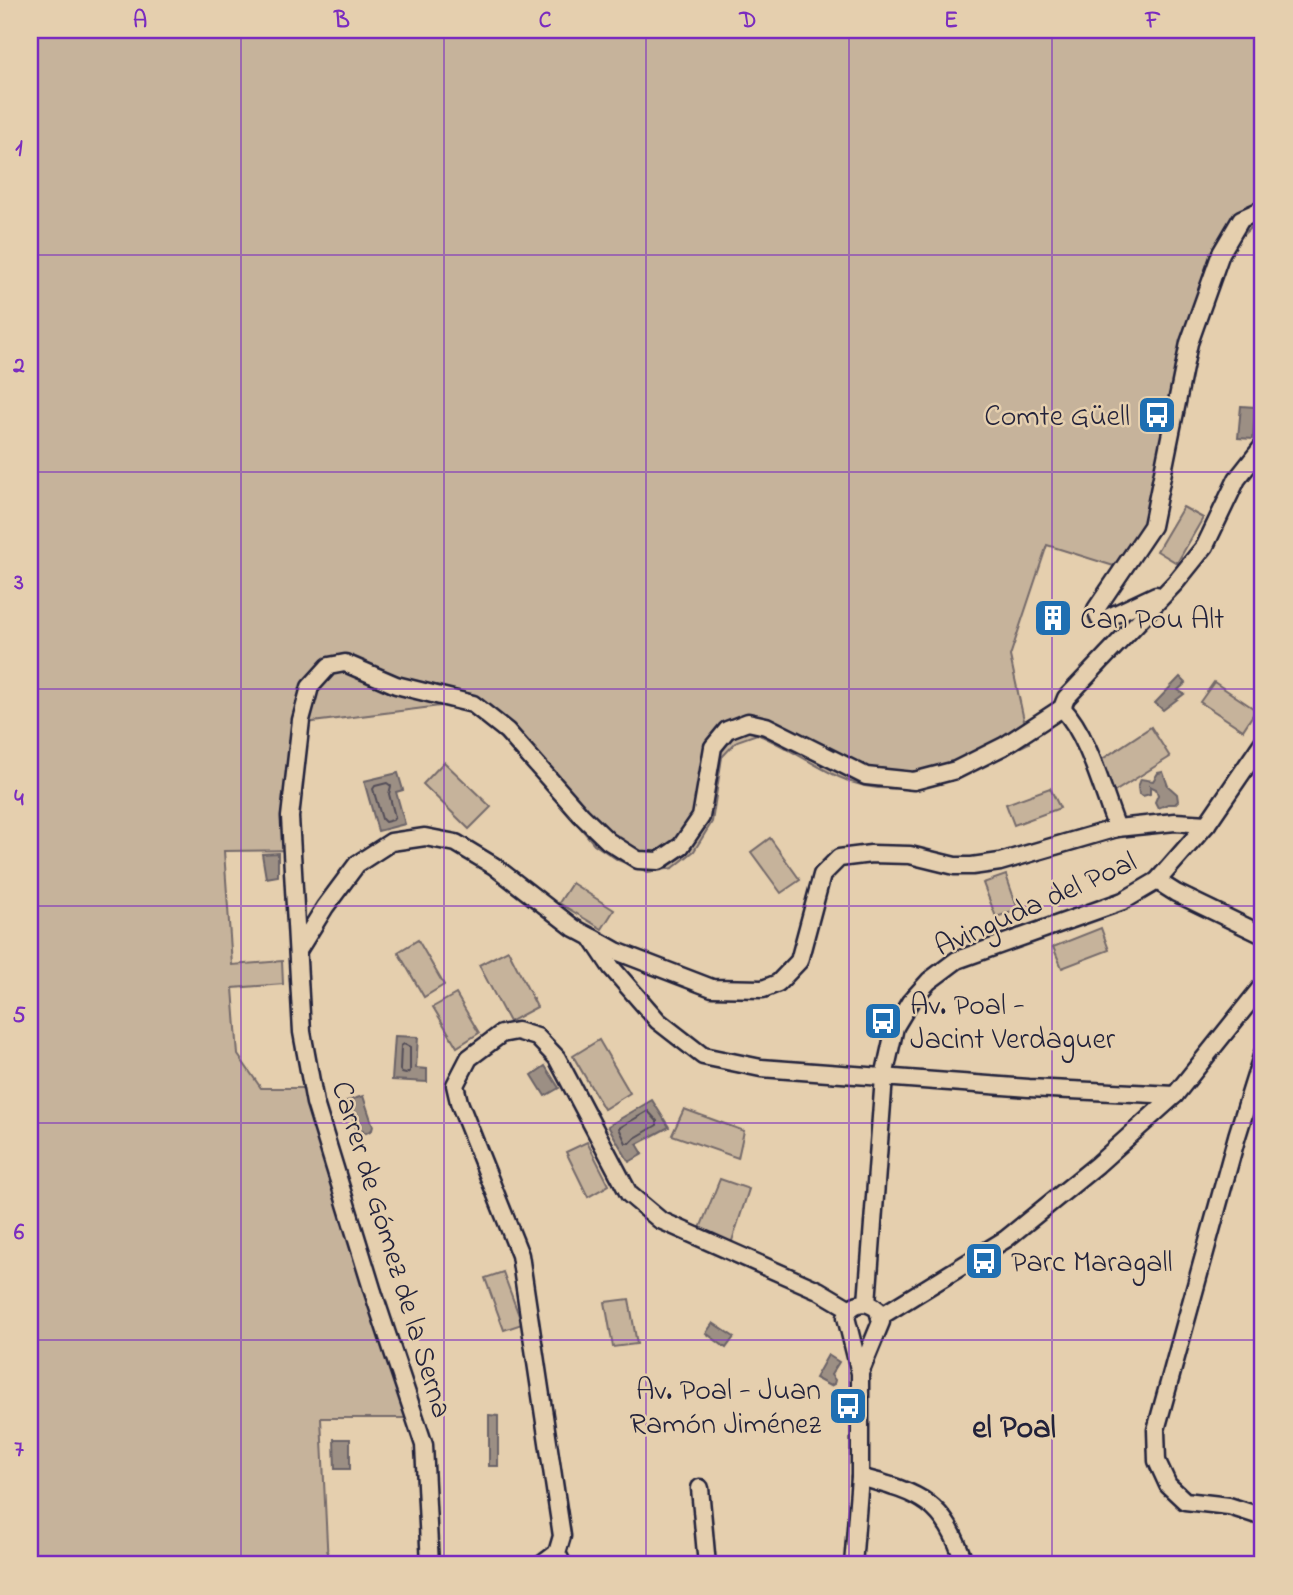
<svg xmlns="http://www.w3.org/2000/svg" width="1293" height="1595" font-family="'Indie Flower',sans-serif">
<style>
.green{fill:#c6b39b;stroke:#746a6b;stroke-width:2}
.water{fill:#9c8f84;stroke:#6b6367;stroke-width:2}
.lines{fill:none;stroke-linecap:round;stroke-linejoin:round}
.shore{stroke:#534e58;stroke-width:2}
.minor-casing{stroke:#22223b;stroke-width:21}
.minor{stroke:#e5cfae;stroke-width:16}
.grid{fill:none;stroke:#7b2cbf;stroke-width:2;stroke-opacity:0.55}
.labels{text-anchor:middle;stroke-width:5;stroke-linejoin:round;paint-order:stroke}
.poi-label{font-size:30px;fill:#22223b;stroke:#e5cfae;text-anchor:start}
.street-label{font-size:30px;fill:#22223b;stroke:#e5cfae}
.neighbourhood-label{font-size:32px;font-weight:bold;fill:#22223b;stroke:#e5cfae}
.neatline{fill:none;stroke:#7b2cbf;stroke-width:2.5}
.grid-label{font-size:23px;text-anchor:middle;font-weight:bold;fill:#7b2cbf}
</style>
<rect width="100%" height="100%" fill="#e5cfae"/>
<filter id="ink" filterUnits="userSpaceOnUse"><feTurbulence type="fractalNoise" baseFrequency=".0143" numOctaves="2"/><feDisplacementMap in="SourceGraphic" scale="14" xChannelSelector="R" yChannelSelector="G"/><feConvolveMatrix kernelMatrix="1 2 1 2 8 2 1 2 1" color-interpolation-filters="sRGB"/></filter>
<g filter="url(#ink)">
<!-- green -->
<g class="green">
<path d="M 30,30 L 1263,30 L 1263,223 L 1256,223 L 1237,240 L 1194,311 L 1150,517 L 1117,567 L 1047,545 L 1010,656 L 1029,743 C 971,770 903,808 839,777 C 811,764 786,746 757,734 L 737,741 L 722,757 L 712,822 L 694,851 L 673,868 L 648,872 L 618,860 L 594,844 L 548,789 L 479,715 L 448,705 L 305,723 L 296,850 L 224,851 L 232,965 L 282,961 L 283,984 L 233,988 L 238,1055 L 261,1088 L 317,1088 L 368,1253 L 422,1418 L 321,1418 L 328,1565 L 30,1565 Z"/>
<path d="M 1183,507 L 1203,518 L 1177,563 L 1157,551 Z"/>
<path d="M 1214,682 L 1256,710 L 1243,730 L 1200,702 Z"/>
<path d="M 1151,727 L 1170,757 L 1111,794 L 1098,762 Z"/>
<path d="M 444,762 L 491,807 L 469,829 L 423,784 Z"/>
<path d="M 1050,788 L 1060,808 L 1014,825 L 1006,804 Z"/>
<path d="M 770,838 L 800,880 L 781,893 L 751,852 Z"/>
<path d="M 1006,875 L 1018,910 L 996,917 L 983,883 Z"/>
<path d="M 572,883 L 614,910 L 602,929 L 559,903 Z"/>
<path d="M 1101,928 L 1109,950 L 1062,968 L 1053,947 Z"/>
<path d="M 418,940 L 444,985 L 424,997 L 398,952 Z"/>
<path d="M 508,950 L 537,1007 L 509,1022 L 479,965 Z"/>
<path d="M 456,994 L 479,1033 L 457,1047 L 433,1007 Z"/>
<path d="M 599,1040 L 630,1093 L 604,1109 L 573,1056 Z"/>
<path d="M 684,1109 L 744,1131 L 738,1158 L 672,1135 Z"/>
<path d="M 587,1142 L 609,1185 L 588,1197 L 566,1152 Z"/>
<path d="M 720,1179 L 749,1189 L 731,1244 L 699,1231 Z"/>
<path d="M 503,1272 L 522,1324 L 504,1330 L 485,1278 Z"/>
<path d="M 629,1299 L 637,1344 L 613,1347 L 605,1302 Z"/>
</g>
<!-- water -->
<g class="water">
<path d="M 1241,406 L 1255,407 L 1253,439 L 1238,438 Z"/>
<path d="M 1180,677 L 1186,683 L 1178,690 L 1184,694 L 1163,710 L 1155,703 Z"/>
<path d="M 1163,772 L 1168,786 L 1177,794 L 1178,801 L 1175,804 L 1168,804 L 1158,808 L 1155,802 L 1158,795 L 1156,789 L 1150,786 L 1150,794 L 1143,796 L 1139,794 L 1138,787 L 1141,779 L 1153,781 L 1158,773 Z"/>
<path d="M 398,773 L 403,790 L 396,792 L 405,824 L 378,831 L 364,781 Z"/>
<path d="M 278,853 L 278,876 L 266,878 L 262,854 Z"/>
<path d="M 395,1036 L 418,1037 L 416,1068 L 427,1069 L 427,1082 L 392,1080 Z"/>
<path d="M 545,1066 L 559,1088 L 545,1096 L 532,1075 Z"/>
<path d="M 363,1096 L 373,1126 L 372,1130 L 366,1133 L 362,1130 L 357,1131 L 347,1101 Z"/>
<path d="M 652,1100 L 669,1127 L 637,1144 L 643,1154 L 629,1162 L 608,1126 Z"/>
<path d="M 713,1323 L 734,1337 L 726,1348 L 706,1333 Z"/>
<path d="M 828,1355 L 839,1362 L 831,1375 L 835,1380 L 834,1384 L 830,1386 L 815,1378 Z"/>
<path d="M 489,1415 L 498,1416 L 498,1466 L 489,1466 Z"/>
<path d="M 334,1439 L 350,1439 L 350,1469 L 335,1469 Z"/>
</g>
<g class="lines">
<!-- shore -->
<g class="shore">
<path d="M 387,783 L 391,786 L 389,794 L 395,817 L 393,820 L 385,822 L 382,819 L 373,789 L 375,786 Z"/>
<path d="M 404,1044 L 410,1047 L 410,1071 L 406,1074 L 402,1073 L 400,1070 L 401,1046 Z"/>
<path d="M 648,1111 L 657,1121 L 657,1125 L 635,1138 L 630,1143 L 626,1143 L 619,1128 Z"/>
</g>
<defs>
<g id="minor">
<path d="M 1156,595 L 1105,619 L 1099,618 L 1096,609 L 1152,526 L 1189,343 L 1221,253 L 1241,219 L 1263,209"/>
<path d="M 1062,708 C 1088,734 1103,793 1117,828"/>
<path d="M 1157,881 L 1176,893 L 1263,935"/>
<path d="M 593,938 L 616,951 L 712,988 L 763,989 L 778,983 L 799,961 L 822,875 L 839,858 L 871,854 L 910,855 L 955,866 L 972,866 L 1000,862 L 1117,828 L 1175,822 L 1207,824"/>
<path d="M 299,949 L 325,907 L 357,864 L 391,842 L 425,837 L 456,843 L 494,866 L 574,928 L 591,937 L 611,967 L 658,1021 L 703,1056 L 761,1068 L 1029,1088 L 1175,1095"/>
<path d="M 1263,1053 L 1237,1136 L 1156,1430 L 1157,1461 L 1168,1485 L 1185,1501 L 1229,1506 L 1263,1517"/>
<path d="M 867,1303 L 884,1077 L 895,1027 L 910,1002 L 929,981 L 957,960 L 1123,901 L 1157,881 L 1207,824 L 1263,742"/>
<path d="M 881,1316 L 1006,1239 L 1097,1165 L 1175,1095 L 1263,985"/>
<path d="M 860,1477 C 922,1494 944,1501 965,1565"/>
<path d="M 700,1488 L 707,1565"/>
<path d="M 430,1565 L 424,1445 L 373,1292 L 315,1103 L 302,1032 L 290,817 L 301,720 L 310,687 L 329,666 L 345,663 L 396,685 L 473,704 L 507,731 L 581,815 L 608,841 L 638,860 L 659,861 L 681,846 L 701,817 L 713,747 L 727,730 L 748,722 L 766,726 L 866,776 L 914,781 L 956,770 L 1004,746 L 1062,708 L 1066,698 L 1176,582 L 1205,546 L 1237,479 L 1263,446"/>
<path d="M 541,1565 L 557,1553"/>
<path d="M 563,1565 L 557,1553 L 562,1536 L 520,1255 L 459,1102 L 455,1085 L 469,1058 L 501,1034 L 517,1031 L 537,1037 L 557,1058 L 629,1194 L 660,1220 L 818,1290 L 850,1309"/>
<path d="M 853,1565 L 860,1477 L 860,1373 L 846,1317 C 851,1302 866,1299 878,1310 L 881,1322 L 860,1373"/>
</g>
</defs>
<!-- minor casing -->
<use href="#minor" class="minor-casing"/>
<!-- minor -->
<use href="#minor" class="minor"/>
</g>
</g>
<!-- grid -->
<path class="grid" d="M 241,30 L 241,1565M 444,30 L 444,1565M 646,30 L 646,1565M 849,30 L 849,1565M 1052,30 L 1052,1565M 30,255 L 1263,255M 30,472 L 1263,472M 30,689 L 1263,689M 30,906 L 1263,906M 30,1123 L 1263,1123M 30,1340 L 1263,1340"/>
<!-- icons -->
<defs>
<symbol id="bus-square" viewBox="-11 -11 22 22"><rect x="-9" y="-9" width="18" height="18" rx="4" fill="#1f6fb2" stroke="#e5cfae"/><path d="M-5-6H5V4H4V6H2V4H-2V6H-4V4H-5ZM-3.5-4V0h7V-4ZM-3.5 1.2v1.5H-2V1.2ZM2 1.2v1.5H3.5V1.2Z" fill="#fff"/></symbol>
<symbol id="building-square" viewBox="-11 -11 22 22"><rect x="-9" y="-9" width="18" height="18" rx="4" fill="#1f6fb2" stroke="#e5cfae"/><path d="M-4-6H4V6H1V3H-1V6H-4ZM-2.5-4.3h1.7v1.8h-1.7ZM.8-4.3h1.7v1.8H.8ZM-2.5-1h1.7V.8h-1.7ZM.8-1h1.7V.8H.8Z" fill="#fff"/></symbol>
</defs>
<g fill-rule="evenodd">
<use href="#bus-square" x="1135" y="393" width="44" height="44"/>
<use href="#building-square" x="1031" y="596" width="44" height="44"/>
<use href="#bus-square" x="861" y="999" width="44" height="44"/>
<use href="#bus-square" x="962" y="1239" width="44" height="44"/>
<use href="#bus-square" x="826" y="1384" width="44" height="44"/>
</g>
<g class="labels">
<!-- poi labels -->
<g class="poi-label">
<text x="1130" y="425" text-anchor="end">Comte Güell</text>
<text x="1080" y="628">Can Pou Alt</text>
<text x="910" y="1014">Av. Poal -<tspan x="910" dy="34">Jacint Verdaguer</tspan></text>
<text x="1011" y="1271">Parc Maragall</text>
<text x="821" y="1399" text-anchor="end">Av. Poal - Juan<tspan x="821" dy="34">Ramón Jiménez</tspan></text>
</g>
<!-- street labels -->
<g class="street-label">
<text transform="translate(1035 903) rotate(-24)" y="10">Avinguda del Poal</text>
<text transform="translate(393 1249) rotate(73)" y="10">Carrer de Gómez de la Serna</text>
</g>
<!-- neighbourhood labels -->
<g class="neighbourhood-label">
<text x="1014" y="1437">el Poal</text>
</g>
</g>
<!-- margin -->
<rect width="1293" height="1595" fill="none" stroke="#e5cfae" stroke-width="77"/>
<rect x="38" y="38" width="1216" height="1518" class="neatline"/>
<g class="grid-label">
<text x="140" y="27">A</text>
<text x="342" y="27">B</text>
<text x="545" y="27">C</text>
<text x="748" y="27">D</text>
<text x="951" y="27">E</text>
<text x="1153" y="27">F</text>
<text x="19" y="155">1</text>
<text x="19" y="372">2</text>
<text x="19" y="589">3</text>
<text x="19" y="805">4</text>
<text x="19" y="1022">5</text>
<text x="19" y="1239">6</text>
<text x="19" y="1456">7</text>
</g>
</svg>
